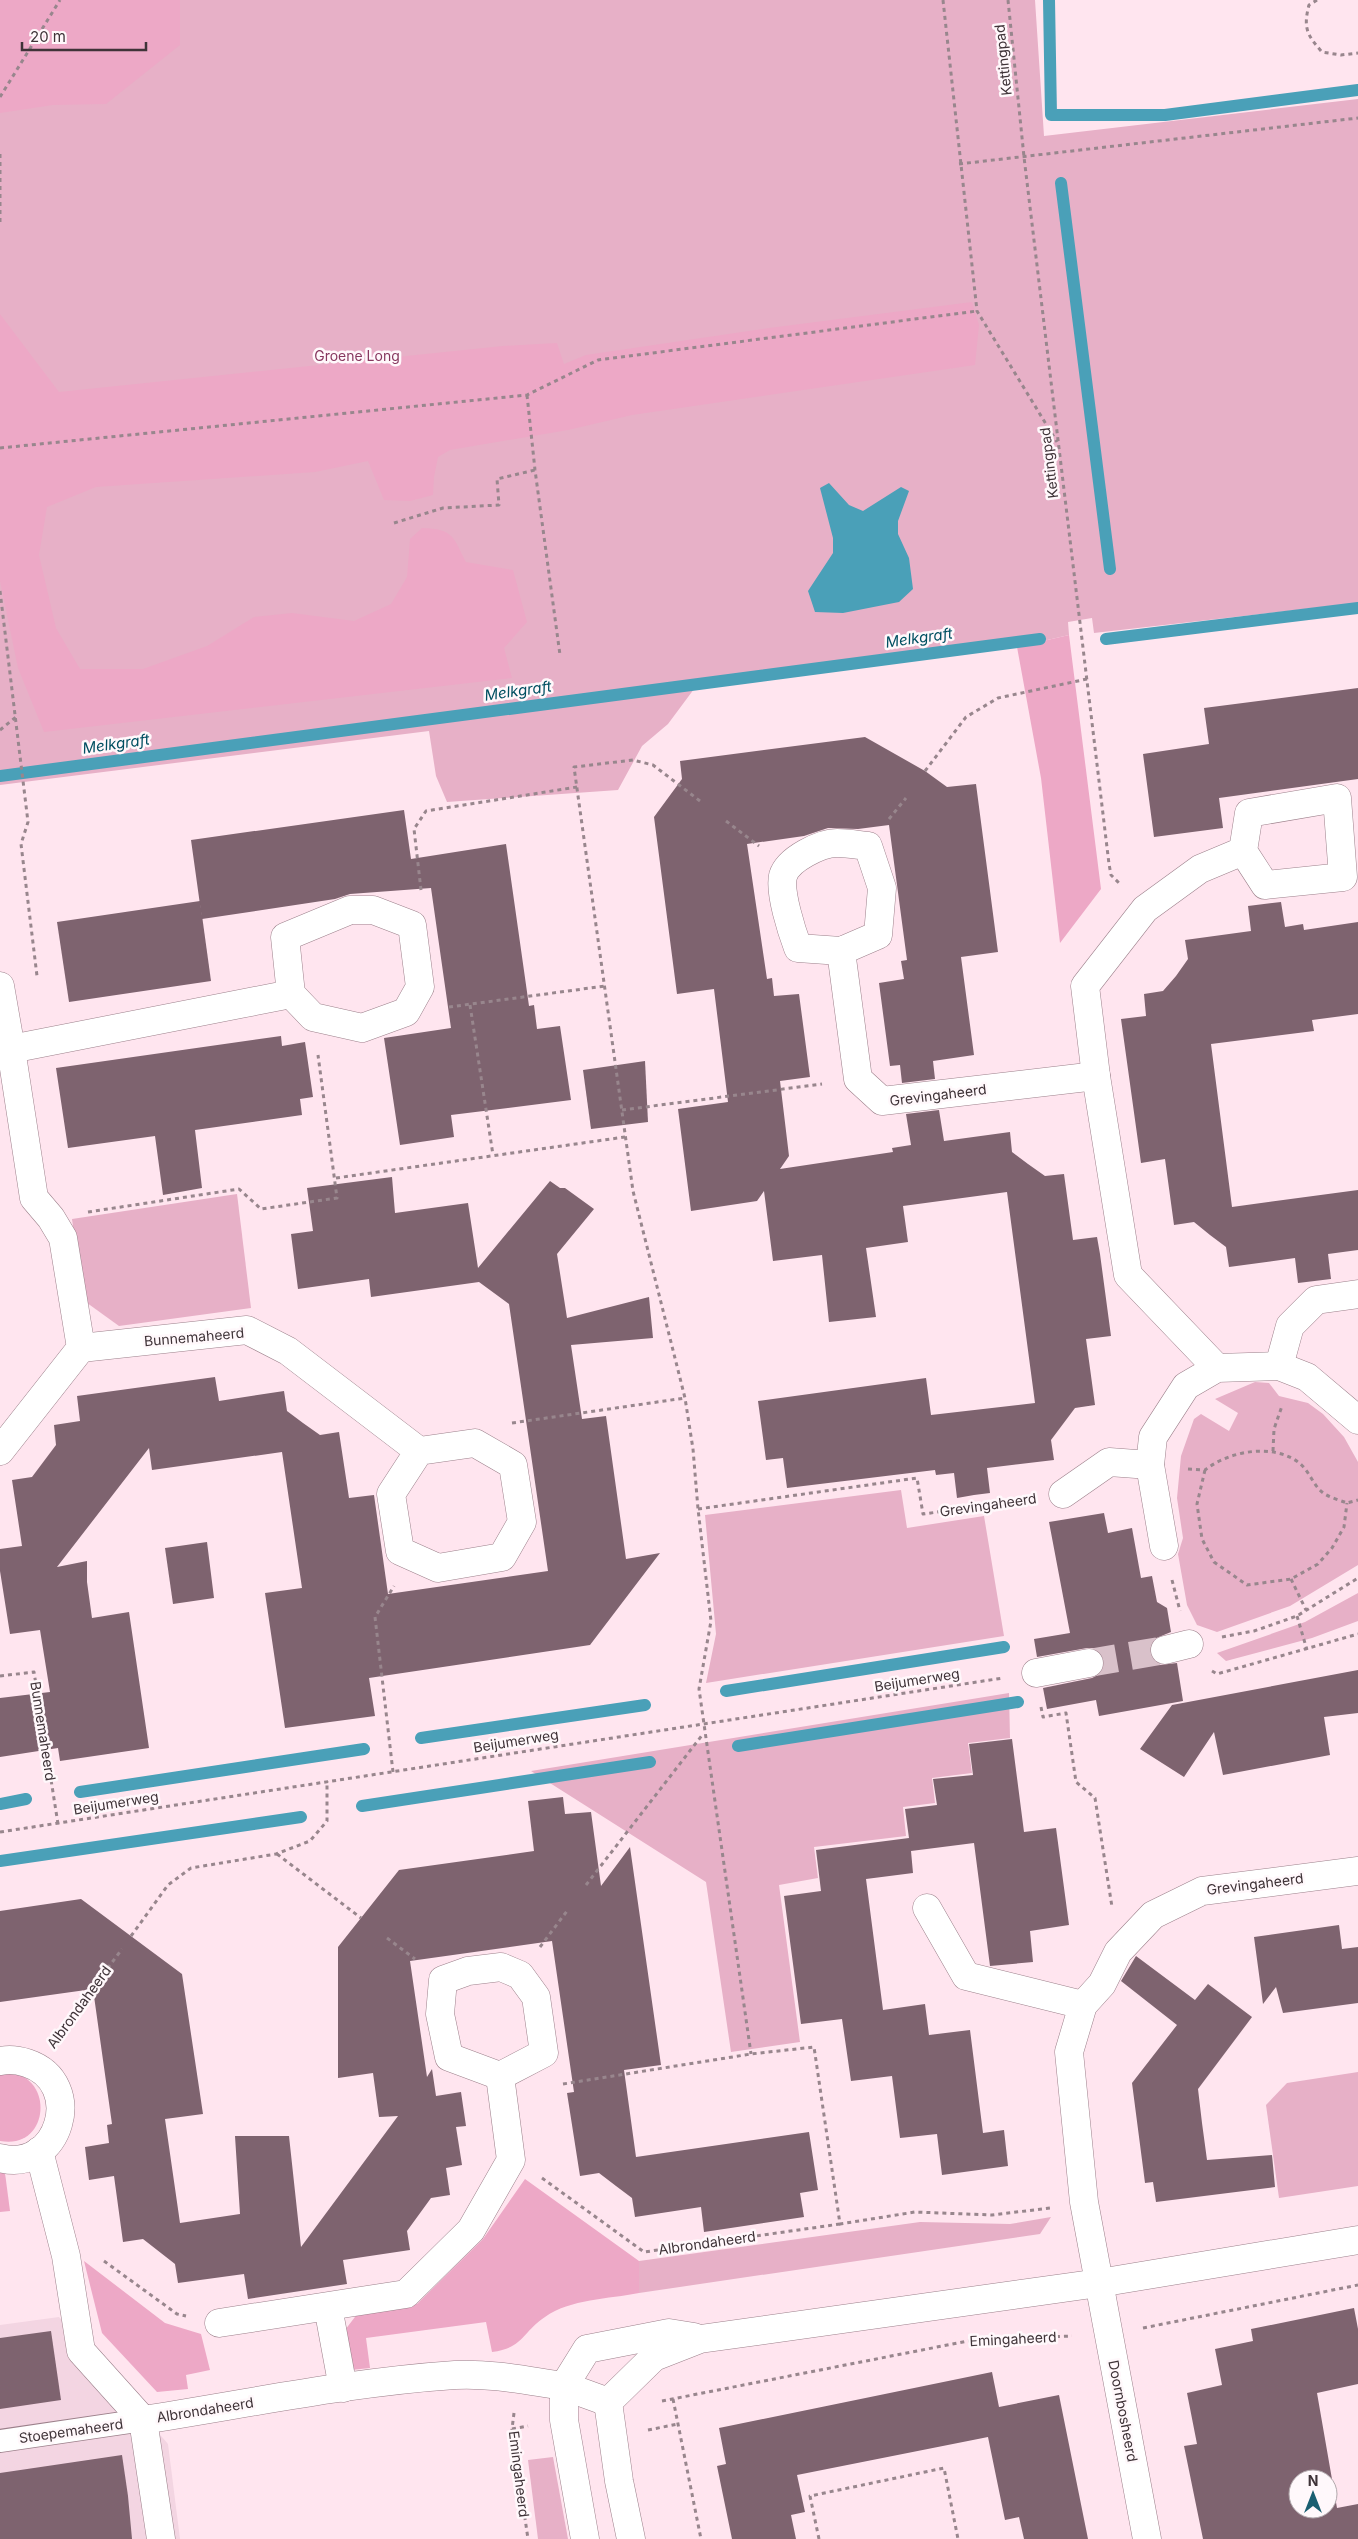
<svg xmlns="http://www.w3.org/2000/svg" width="1358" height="2539" font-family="Inter,sans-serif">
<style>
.built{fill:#f3d5e2}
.green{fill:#e7b0c7}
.forest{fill:#eda8c6}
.water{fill:#4aa0b8}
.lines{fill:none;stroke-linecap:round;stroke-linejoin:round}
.stream{stroke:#4aa0b8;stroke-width:12}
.building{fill:#7e636f;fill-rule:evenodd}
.minor-tunnel{stroke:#d9c1ca;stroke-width:28;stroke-dasharray:28 14;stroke-linecap:butt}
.service-casing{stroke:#9c808b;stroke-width:24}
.minor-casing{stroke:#9c808b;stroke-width:29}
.tertiary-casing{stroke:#9c808b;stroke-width:29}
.path{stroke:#98868d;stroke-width:3;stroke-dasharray:4 4;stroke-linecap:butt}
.service{stroke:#fff;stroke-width:22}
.minor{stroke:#fff;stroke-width:28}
.tertiary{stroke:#fff;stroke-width:28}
.labels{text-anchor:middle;stroke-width:5;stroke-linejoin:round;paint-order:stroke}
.street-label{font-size:14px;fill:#3f3338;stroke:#fff8fb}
.park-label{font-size:14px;fill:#87375f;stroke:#fff8fb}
.water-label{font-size:15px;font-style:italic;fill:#004f61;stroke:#fff8fb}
</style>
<rect width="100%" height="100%" fill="#ffe5ef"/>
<!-- built -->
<path class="built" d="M 59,2317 L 168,2444 L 180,2539 L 0,2539 L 0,2325 Z"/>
<!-- green -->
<g class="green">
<path d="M 0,0 L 1035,0 L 1044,136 L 1358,99 L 1358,603 L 1094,633 L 1092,618 L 1068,622 L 1069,635 L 1017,647 L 694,689 L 668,724 L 642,746 L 618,790 L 447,802 L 436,776 L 429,731 L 0,785 Z"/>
<path d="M 237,1194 L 251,1308 L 119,1326 L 83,1300 L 72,1219 Z"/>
<path d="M 1255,1382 L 1269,1383 L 1279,1396 L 1308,1403 L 1323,1414 L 1344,1437 L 1358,1462 L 1358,1565 L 1290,1606 L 1217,1632 L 1197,1625 L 1187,1605 L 1178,1554 L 1183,1538 L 1177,1498 L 1181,1456 L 1194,1419 L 1201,1414 L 1229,1431 L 1238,1413 L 1215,1399 Z"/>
<path d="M 901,1490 L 907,1528 L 984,1516 L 1004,1636 L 706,1683 L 716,1634 L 705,1515 Z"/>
<path d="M 1358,1593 L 1358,1621 L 1312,1638 L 1226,1661 L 1217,1653 L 1305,1622 Z"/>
<path d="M 1009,1693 L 1010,1738 L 968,1743 L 972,1773 L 932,1778 L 935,1803 L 903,1807 L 906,1836 L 814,1847 L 818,1878 L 779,1885 L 800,2042 L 731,2052 L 706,1882 L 531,1771 Z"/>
<path d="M 1358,2072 L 1358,2186 L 1279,2198 L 1266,2105 L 1287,2083 Z"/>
<path d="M 1051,2217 L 1040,2234 L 639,2293 L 639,2261 L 920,2222 L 1010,2224 Z"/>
<path d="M 553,2457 L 568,2539 L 538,2539 L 528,2460 Z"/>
</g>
<!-- forest -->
<g class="forest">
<path d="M 0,0 L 180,0 L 180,45 L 106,104 L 53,105 L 0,113 Z"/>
<path d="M 972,302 L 979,325 L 975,365 L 632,415 L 568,430 L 450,450 L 438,457 L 434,477 L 433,495 L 410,501 L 384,500 L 368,461 L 315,472 L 96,487 L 47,507 L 39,555 L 56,628 L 80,669 L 143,669 L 207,646 L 254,617 L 292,613 L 354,621 L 391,604 L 407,577 L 410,539 L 422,528 C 454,529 453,537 466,562 L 513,570 L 527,622 L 504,648 L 512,678 L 44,732 L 18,668 L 0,581 L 0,314 L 59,392 L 503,346 L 557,343 L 564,364 L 586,355 L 769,328 Z"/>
<path d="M 1069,635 L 1101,889 L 1060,943 L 1041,778 L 1017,647 Z"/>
<path d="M 0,2074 C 54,2065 54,2151 0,2141 Z"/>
<path d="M 0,2173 L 5,2173 L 10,2211 L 0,2212 Z"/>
<path d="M 525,2179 L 639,2261 L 639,2293 C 609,2299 570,2299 545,2317 C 522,2332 524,2348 492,2352 L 486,2322 L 366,2338 L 370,2368 L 351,2370 L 345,2330 L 358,2313 L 417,2304 L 483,2239 Z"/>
<path d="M 84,2261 L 165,2323 L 201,2334 L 210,2370 L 186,2375 L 188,2389 L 157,2392 L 102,2333 Z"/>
</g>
<!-- water -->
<path class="water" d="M 829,483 L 849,505 L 863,511 L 901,487 L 909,491 L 898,521 L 898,534 L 909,558 L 913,589 L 899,602 L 843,613 L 815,612 L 808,591 L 833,553 L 833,538 L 820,488 Z"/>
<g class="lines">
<!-- stream -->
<g class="stream">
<path d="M 1049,0 L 1051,115 L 1165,115 L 1358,90"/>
<path d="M 1061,183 L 1110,569"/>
<path d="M 1106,639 L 1358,608"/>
<path d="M 0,776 L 1040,639"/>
<path d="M 726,1691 L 1004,1647"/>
<path d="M 421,1738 L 645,1705"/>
<path d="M 738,1746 L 1018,1702"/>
<path d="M 80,1792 L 364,1749"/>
<path d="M 0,1804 L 26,1799"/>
<path d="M 362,1806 L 650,1762"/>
<path d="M 0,1861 L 301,1817"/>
</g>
</g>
<!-- building -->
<g class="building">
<path d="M 1358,688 L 1358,779 L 1219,798 L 1223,828 L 1154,837 L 1143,754 L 1209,744 L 1204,708 Z"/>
<path d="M 865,737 L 925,771 L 947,787 L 976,784 L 998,952 L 961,957 L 974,1055 L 933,1061 L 935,1079 L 902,1083 L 900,1065 L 890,1066 L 879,983 L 904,979 L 901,961 L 907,960 L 889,825 L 858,829 L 828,828 L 804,836 L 747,844 L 767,979 L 772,978 L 774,996 L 799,994 L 810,1077 L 780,1081 L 789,1156 L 780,1169 L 893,1152 L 892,1148 L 911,1145 L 906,1114 L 939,1110 L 944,1141 L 1010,1132 L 1012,1152 L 1028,1164 L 1045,1176 L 1064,1174 L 1073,1240 L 1097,1237 L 1100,1254 L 1111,1336 L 1086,1339 L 1095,1405 L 1075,1408 L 1051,1440 L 1054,1460 L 987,1468 L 990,1493 L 974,1495 L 957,1498 L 954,1473 L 936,1475 L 935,1470 L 787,1488 L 783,1458 L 766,1460 L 758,1401 L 926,1378 L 931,1415 L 1035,1403 L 1007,1192 L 903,1206 L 908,1242 L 866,1248 L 876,1317 L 829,1322 L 822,1255 L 773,1261 L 764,1191 L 757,1201 L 691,1211 L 678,1109 L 728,1102 L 714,989 L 677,994 L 654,817 L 682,779 L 680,761 Z"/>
<path d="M 404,810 L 411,859 L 506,844 L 529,1006 L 534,1005 L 537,1029 L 560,1026 L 571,1100 L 451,1115 L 454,1137 L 400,1145 L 384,1038 L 451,1028 L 431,888 L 350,894 L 335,899 L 202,919 L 191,840 Z"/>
<path d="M 200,901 L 211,981 L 69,1002 L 57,922 Z"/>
<path d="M 1281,902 L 1285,927 L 1303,924 L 1304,930 L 1358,922 L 1358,1014 L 1312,1020 L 1314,1031 L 1211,1044 L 1232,1207 L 1358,1190 L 1358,1250 L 1328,1254 L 1331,1279 L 1298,1283 L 1295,1258 L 1229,1267 L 1226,1247 L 1210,1235 L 1194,1222 L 1174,1225 L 1165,1159 L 1141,1163 L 1121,1019 L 1146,1016 L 1144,994 L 1163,991 L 1176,976 L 1188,959 L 1185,940 L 1251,931 L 1248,906 Z"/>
<path d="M 281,1036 L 282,1046 L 305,1042 L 313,1097 L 300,1099 L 302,1115 L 195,1130 L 202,1188 L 163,1195 L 155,1136 L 68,1148 L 56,1068 Z"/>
<path d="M 645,1061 L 648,1122 L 591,1129 L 583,1070 Z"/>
<path d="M 392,1177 L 395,1213 L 468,1203 L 478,1268 L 550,1181 L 560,1188 L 565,1188 L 594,1209 L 557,1254 L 567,1318 L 649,1297 L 653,1338 L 571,1345 L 582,1419 L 606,1416 L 626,1559 L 660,1553 L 590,1645 L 369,1678 L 375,1716 L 285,1728 L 265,1593 L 302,1588 L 282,1452 L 152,1470 L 149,1448 L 57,1567 L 87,1561 L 87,1582 L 92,1618 L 129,1612 L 149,1748 L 60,1761 L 58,1748 L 0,1757 L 0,1698 L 50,1692 L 40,1630 L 10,1634 L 0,1571 L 0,1549 L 22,1546 L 12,1480 L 32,1477 L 56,1445 L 54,1425 L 80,1421 L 77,1396 L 215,1377 L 219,1401 L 284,1391 L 287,1411 L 303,1423 L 320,1435 L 339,1432 L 349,1498 L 374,1495 L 388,1594 L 548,1571 L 509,1304 L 479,1282 L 371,1297 L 369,1279 L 298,1289 L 291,1234 L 313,1231 L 307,1188 Z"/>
<path d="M 1104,1513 L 1108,1533 L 1132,1528 L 1141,1578 L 1152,1576 L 1157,1602 L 1167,1608 L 1171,1632 L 1154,1639 L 1150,1646 L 1150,1653 L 1153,1660 L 1160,1665 L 1177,1663 L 1183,1701 L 1099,1716 L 1096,1700 L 1047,1709 L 1043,1688 L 1092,1678 L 1100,1674 L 1104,1668 L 1104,1661 L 1100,1652 L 1094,1648 L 1087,1648 L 1037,1657 L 1034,1639 L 1070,1633 L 1049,1522 Z"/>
<path d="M 207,1542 L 214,1598 L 173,1604 L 165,1548 Z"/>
<path d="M 1358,1670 L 1358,1713 L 1324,1717 L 1330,1755 L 1223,1775 L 1214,1732 L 1184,1777 L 1140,1749 L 1172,1705 Z"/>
<path d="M 1012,1739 L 1024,1832 L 1056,1828 L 1069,1925 L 1030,1931 L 1033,1962 L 990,1966 L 974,1843 L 911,1851 L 913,1873 L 866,1879 L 883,2010 L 925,2004 L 929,2035 L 970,2030 L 983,2133 L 1004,2130 L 1008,2166 L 942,2175 L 937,2134 L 900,2138 L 892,2076 L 851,2081 L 842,2019 L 801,2024 L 784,1896 L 821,1891 L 816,1850 L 909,1838 L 905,1809 L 937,1805 L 933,1779 L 973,1775 L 969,1744 Z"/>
<path d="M 563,1797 L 565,1814 L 591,1812 L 601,1886 L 630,1847 L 661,2065 L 624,2070 L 636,2157 L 809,2132 L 818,2190 L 800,2193 L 804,2217 L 704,2232 L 701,2207 L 635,2217 L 632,2198 L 616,2186 L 599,2173 L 580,2176 L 567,2093 L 574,2092 L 552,1941 L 410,1961 L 427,2077 L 432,2069 L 436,2096 L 461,2092 L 466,2126 L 456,2127 L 462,2165 L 446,2168 L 450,2195 L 431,2198 L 407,2231 L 410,2250 L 343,2260 L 347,2284 L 248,2299 L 244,2274 L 178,2283 L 175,2264 L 143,2239 L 123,2242 L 114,2176 L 89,2180 L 85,2147 L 109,2143 L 107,2125 L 112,2124 L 93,1989 L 0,2002 L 0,1911 L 81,1899 L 182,1974 L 203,2114 L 165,2119 L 180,2223 L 240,2214 L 235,2136 L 289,2136 L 301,2247 L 398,2116 L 379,2117 L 373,2073 L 338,2078 L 338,1947 L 399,1870 L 534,1851 L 528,1801 Z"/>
<path d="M 1339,1925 L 1342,1949 L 1358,1947 L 1358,2003 L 1283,2013 L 1276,1987 L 1263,2004 L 1254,1937 Z"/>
<path d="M 1136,1956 L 1195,2000 L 1208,1984 L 1252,2017 L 1198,2089 L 1202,2123 L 1207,2160 L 1272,2155 L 1275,2187 L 1156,2202 L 1153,2182 L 1145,2183 L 1132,2083 L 1177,2025 L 1121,1981 Z"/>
<path d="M 1354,2308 L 1358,2329 L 1358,2384 L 1317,2393 L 1337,2508 L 1358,2504 L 1358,2539 L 1203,2539 L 1184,2446 L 1197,2444 L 1187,2393 L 1222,2385 L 1215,2349 L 1253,2341 L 1251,2329 ZM 1298,2479 L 1328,2479 L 1328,2509 L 1298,2509 Z"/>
<path d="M 51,2331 L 61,2400 L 0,2409 L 0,2338 Z"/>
<path d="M 992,2372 L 999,2407 L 1059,2395 L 1088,2539 L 1024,2539 L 1019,2517 L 1005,2520 L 988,2437 L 797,2475 L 805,2512 L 791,2515 L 796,2539 L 732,2539 L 717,2466 L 726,2464 L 719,2428 Z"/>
<path d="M 122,2455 L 128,2496 L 132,2539 L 0,2539 L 0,2473 Z"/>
</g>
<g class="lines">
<!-- minor-tunnel -->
<path class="minor-tunnel" d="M 1089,1663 L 1165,1650"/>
<defs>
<path id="service" d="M 0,2441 L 143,2420"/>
<g id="minor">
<path d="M 1337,798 L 1343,877 L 1265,885 L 1243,851 L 1249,813 Z"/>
<path d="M 841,951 L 798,948 C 792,932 779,892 783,876 C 788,859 821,843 837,843 C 848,843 858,845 868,846 L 882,888 L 878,935 L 841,951 L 858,1079 L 882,1101 L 1096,1076"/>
<path d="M 0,986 L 11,1049"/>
<path d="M 81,1348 L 247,1330 L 288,1351 L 419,1451 L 475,1443 L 513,1465 L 522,1522 L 502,1557 L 438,1568 L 400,1551 L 391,1494 L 419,1451"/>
<path d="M 1279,1366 L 1290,1326 L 1316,1300 L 1358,1294"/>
<path d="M 1217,1368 L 1128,1275 L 1096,1076 L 1085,986 L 1145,909 L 1200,869 L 1243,851"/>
<path d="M 0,1451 L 81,1348 L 63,1238 L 51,1218 L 34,1198 L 11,1049 L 291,994 L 313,1017 L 362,1028 L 406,1012 L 420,987 L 412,925 L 373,910 L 350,910 L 285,937 L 291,994"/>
<path d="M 1063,1494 L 1109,1462 L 1150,1465"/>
<path d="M 1164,1546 L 1150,1465 L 1153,1437 L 1186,1386 L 1217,1368 L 1279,1366 L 1307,1377 L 1358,1420"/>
<path d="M 1165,1650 L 1189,1644"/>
<path d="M 1036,1673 L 1089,1663"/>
<path d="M 927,1908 L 966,1976 L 1083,2005"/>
<path d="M 501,1967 L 520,1975 L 536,1997 L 544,2053 L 500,2076 L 449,2057 L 440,2014 L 443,1980 L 468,1971 Z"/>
<path d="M 0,2061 C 9,2059 18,2060 27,2063 C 87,2083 59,2174 0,2158"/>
<path d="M 39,2151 L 66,2256 L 81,2351 L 143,2420"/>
<path d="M 328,2307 L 343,2388"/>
<path d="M 219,2323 L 406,2294 L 471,2230 L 511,2160 L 500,2076"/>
<path d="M 143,2420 C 246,2404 350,2382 455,2375 C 492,2373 528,2381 564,2386"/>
<path d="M 143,2420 L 161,2539"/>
<path d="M 1147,2539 L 1084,2202 L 1069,2052 L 1083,2005 L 1102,1984 L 1118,1952 L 1153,1915 L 1202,1891 L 1358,1871"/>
</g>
<g id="tertiary">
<path d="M 564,2386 L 608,2402"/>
<path d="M 608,2402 L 654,2357 L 700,2339 L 1099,2283 L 1358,2240"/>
<path d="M 608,2402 L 619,2481 L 631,2539"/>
<path d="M 585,2539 L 564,2420 L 564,2386 L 587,2349 L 669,2333 L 694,2337"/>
</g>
</defs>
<!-- service casing -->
<use href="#service" class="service-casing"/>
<!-- minor casing -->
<use href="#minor" class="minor-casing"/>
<!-- tertiary casing -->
<use href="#tertiary" class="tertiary-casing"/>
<!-- path -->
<g class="path">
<path d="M 943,0 L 977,311 L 1057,442"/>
<path d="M 1008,0 L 1024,157 L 1109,864 L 1111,875 L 1120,884"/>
<path d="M 1317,0 L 1309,5 C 1303,28 1307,35 1322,52 L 1341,55 L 1358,53"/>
<path d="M 0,97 L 60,0"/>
<path d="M 0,154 L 0,226"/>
<path d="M 959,164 L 1358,118"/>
<path d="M 527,395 L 535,470 L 560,655"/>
<path d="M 0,448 L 527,395 L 598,360 L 977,311"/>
<path d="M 394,523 L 443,508 L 499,505 L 497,479 L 535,470"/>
<path d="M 0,591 L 28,822 L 21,844 L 37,976 L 34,977"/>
<path d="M 0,730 L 16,717"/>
<path d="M 925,771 L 966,717 L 998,698 L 1087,679"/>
<path d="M 700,801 L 653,765 L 633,760 L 574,767 L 633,1191 L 685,1398 L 693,1449 L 698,1509 L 711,1621 L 699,1689 L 751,2054"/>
<path d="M 889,819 L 906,798"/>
<path d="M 726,821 L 759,846"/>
<path d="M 421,890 L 414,829 L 426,811 L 577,787"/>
<path d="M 470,1005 L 493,1155"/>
<path d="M 449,1007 L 605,986"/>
<path d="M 622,1110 L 822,1084"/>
<path d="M 336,1178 L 625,1137"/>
<path d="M 88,1212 L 239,1189 L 261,1209 L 337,1198 L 318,1055"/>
<path d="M 512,1423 L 685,1398"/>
<path d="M 1273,1451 L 1274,1429 L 1282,1406"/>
<path d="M 1188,1469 L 1205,1470 C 1229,1451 1272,1443 1298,1462 C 1309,1470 1313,1485 1322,1492 C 1328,1497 1339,1500 1347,1503 L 1358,1500"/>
<path d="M 1205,1470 L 1197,1504 L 1202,1539 L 1214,1562 L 1247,1585 L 1291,1579 L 1318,1564 L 1332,1548 L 1344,1527 L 1347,1503"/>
<path d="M 698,1509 L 917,1478 L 923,1514 L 1028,1500"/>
<path d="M 1291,1579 L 1306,1610"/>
<path d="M 1172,1580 L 1180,1611"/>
<path d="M 1297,1616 L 1307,1650"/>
<path d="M 1222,1637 L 1254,1631 L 1297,1616 L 1358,1578"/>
<path d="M 1212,1671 L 1217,1674 L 1358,1634"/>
<path d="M 0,1676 L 34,1672 L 58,1824"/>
<path d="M 1041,1707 L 1043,1717 L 1066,1713 L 1076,1782 L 1095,1798 L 1112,1907"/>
<path d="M 393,1772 L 375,1617 L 394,1586"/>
<path d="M 0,1832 L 1003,1678"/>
<path d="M 277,1854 L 361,1918"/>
<path d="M 586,1885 L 703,1734"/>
<path d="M 131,1936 L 168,1885 L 191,1868 L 276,1854 L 310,1841 L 327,1821 L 327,1781"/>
<path d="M 387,1938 L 415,1959"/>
<path d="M 540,1947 L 567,1911"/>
<path d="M 55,2039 L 122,1949"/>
<path d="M 563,2084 L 751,2054 L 814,2047 L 840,2224 L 915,2212 L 992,2215 L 1050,2208"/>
<path d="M 542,2178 L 644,2252 L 840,2224"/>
<path d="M 104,2261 L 177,2314 L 186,2316"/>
<path d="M 1143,2328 L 1358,2285"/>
<path d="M 673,2399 L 701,2539"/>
<path d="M 662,2401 L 978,2339 L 1072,2336"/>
<path d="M 514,2413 L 512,2429 L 528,2539"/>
<path d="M 512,2429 L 528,2426"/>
<path d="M 648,2430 L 678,2424"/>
<path d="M 819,2539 L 810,2496 L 944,2468 L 958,2539"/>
</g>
<!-- service -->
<use href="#service" class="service"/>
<!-- minor -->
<use href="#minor" class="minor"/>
<!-- tertiary -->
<use href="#tertiary" class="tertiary"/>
</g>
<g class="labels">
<!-- street labels -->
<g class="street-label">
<text transform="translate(1003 60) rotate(-96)" y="5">Kettingpad</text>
<text transform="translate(1049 463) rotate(-97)" y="5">Kettingpad</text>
<text transform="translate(938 1095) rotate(-7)" y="5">Grevingaheerd</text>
<text transform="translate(194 1337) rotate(-5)" y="5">Bunnemaheerd</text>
<text transform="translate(988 1505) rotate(-8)" y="5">Grevingaheerd</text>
<text transform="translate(917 1680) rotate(-9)" y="5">Beijumerweg</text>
<text transform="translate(43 1731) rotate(81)" y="5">Bunnemaheerd</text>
<text transform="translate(516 1741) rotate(-9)" y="5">Beijumerweg</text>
<text transform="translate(116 1803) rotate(-9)" y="5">Beijumerweg</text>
<text transform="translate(1255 1884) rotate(-7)" y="5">Grevingaheerd</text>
<text transform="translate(79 2007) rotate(-54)" y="5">Albrondaheerd</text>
<text transform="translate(707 2243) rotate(-8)" y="5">Albrondaheerd</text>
<text transform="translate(1013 2339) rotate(-3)" y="5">Emingaheerd</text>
<text transform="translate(205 2410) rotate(-9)" y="5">Albrondaheerd</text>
<text transform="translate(1123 2411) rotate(79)" y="5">Doornbosheerd</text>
<text transform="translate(71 2431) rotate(-8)" y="5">Stoepemaheerd</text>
<text transform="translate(519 2474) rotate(83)" y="5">Emingaheerd</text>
</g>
<!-- park labels -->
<g class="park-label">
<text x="357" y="361">Groene Long</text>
</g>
<!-- water labels -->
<g class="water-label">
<text transform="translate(919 638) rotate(-8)" y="5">Melkgraft</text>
<text transform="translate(518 691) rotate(-8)" y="5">Melkgraft</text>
<text transform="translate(116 744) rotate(-8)" y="5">Melkgraft</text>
</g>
</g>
<!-- north arrow -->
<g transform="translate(1313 2494)"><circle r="24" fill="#fff8fb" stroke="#b2a9ad"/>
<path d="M0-4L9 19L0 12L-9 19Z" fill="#1a5f71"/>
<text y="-8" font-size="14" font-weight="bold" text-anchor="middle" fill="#3f3338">N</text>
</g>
<!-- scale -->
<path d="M22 42v8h124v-8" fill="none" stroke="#3f3338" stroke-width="2.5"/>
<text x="30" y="42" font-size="15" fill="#3f3338" stroke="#fff8fb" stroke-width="4" paint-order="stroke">20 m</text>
</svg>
